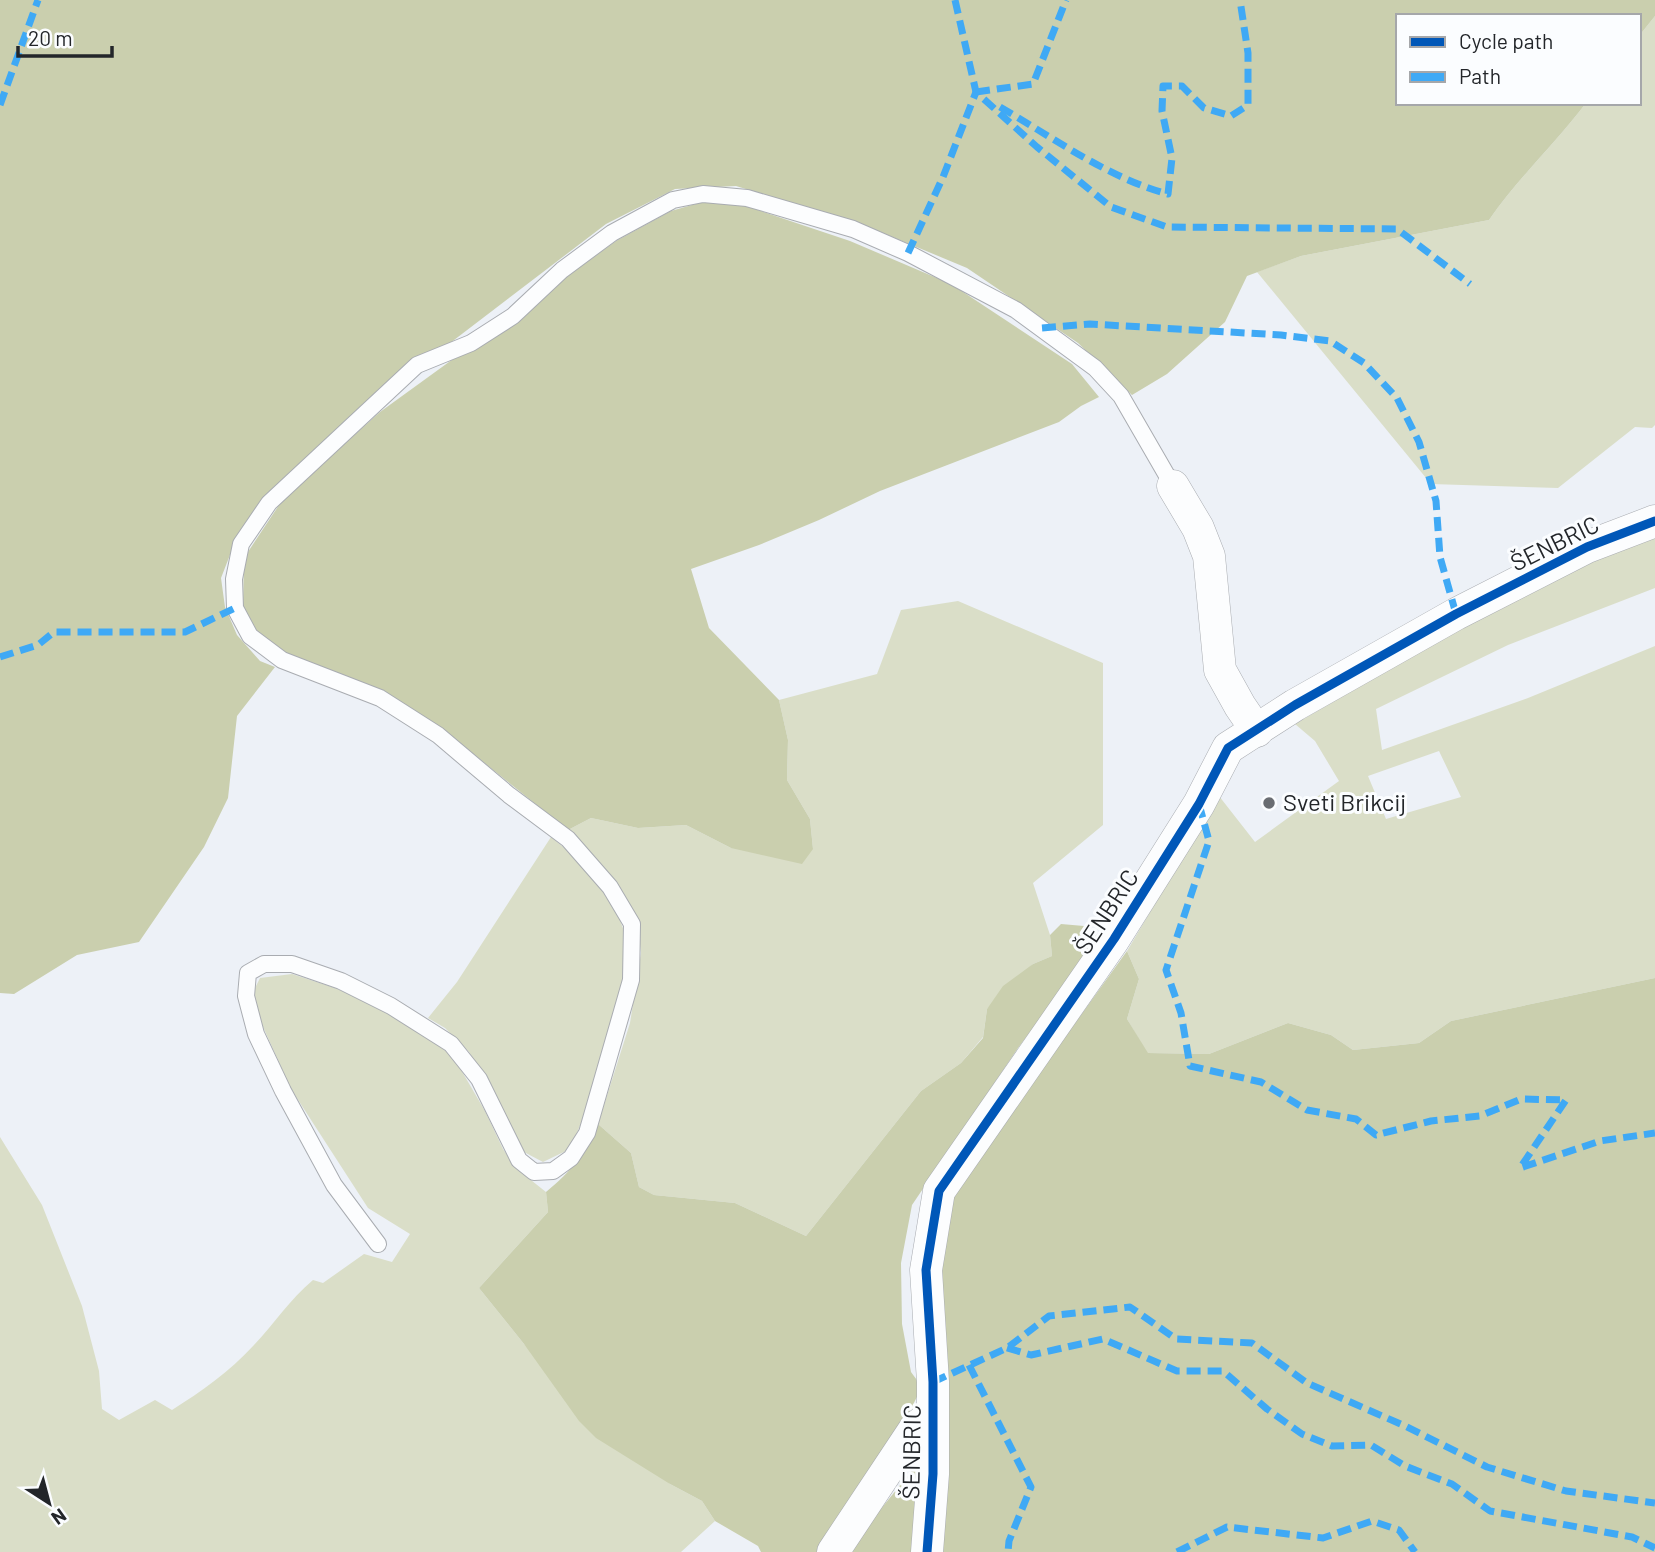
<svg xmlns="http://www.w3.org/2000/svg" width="1655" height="1552" font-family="Barlow,sans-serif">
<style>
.green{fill:#dadec8;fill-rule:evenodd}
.forest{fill:#cacfae}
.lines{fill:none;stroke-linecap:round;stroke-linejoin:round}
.service-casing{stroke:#a9acb1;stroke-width:18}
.minor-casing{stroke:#a9acb1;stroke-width:33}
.service{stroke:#fcfdfe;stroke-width:16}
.minor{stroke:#fcfdfe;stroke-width:32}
.quiet{stroke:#3fa9f5;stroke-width:7;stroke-dasharray:14 7;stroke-linecap:butt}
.cycleway-casing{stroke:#fbfdff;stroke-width:13}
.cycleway{stroke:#0057b8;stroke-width:9}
.poi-dot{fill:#6a6d72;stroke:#fbfdff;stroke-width:2.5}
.labels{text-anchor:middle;stroke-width:6;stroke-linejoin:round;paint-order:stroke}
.street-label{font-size:24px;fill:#23262a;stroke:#fbfdff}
.poi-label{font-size:24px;fill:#23262a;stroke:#fbfdff;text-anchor:start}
</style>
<rect width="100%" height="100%" fill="#edf1f7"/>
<!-- green -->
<g class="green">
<path d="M 1655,16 L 1655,425 L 1652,428 L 1635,427 L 1558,488 L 1431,484 L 1257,272 L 1301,256 L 1489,220 C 1518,178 1555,144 1586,103 L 1639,103 L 1639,36 Z"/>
<path d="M 1655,535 L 1655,588 L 1508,645 L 1376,709 L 1382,750 L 1528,698 L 1655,646 L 1655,978 L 1451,1021 L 1419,1043 L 1353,1050 L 1331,1035 L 1288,1023 L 1209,1054 L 1147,1053 L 1127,1019 L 1139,979 L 1127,951 L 1219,796 L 1255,842 L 1339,781 L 1315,741 L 1295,724 L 1473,620 L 1585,563 ZM 1439,751 L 1461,797 L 1386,819 L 1368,776 Z"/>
<path d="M 958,601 L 1103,663 L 1103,825 L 1033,883 L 1050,935 L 1052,956 L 1033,964 L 987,1009 L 983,1037 L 961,1063 L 921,1091 L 806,1236 L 735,1203 L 654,1195 L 639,1187 L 631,1153 L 598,1124 L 630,1023 L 641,953 L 637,920 L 568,830 L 591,818 L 638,828 L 686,825 L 731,848 L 813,849 L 810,819 L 787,780 L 788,740 L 779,700 L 877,674 L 901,610 Z"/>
<path d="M 551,837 L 567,850 L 612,899 L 624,931 L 625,976 L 593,1095 L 570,1149 L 543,1162 L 522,1151 L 493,1091 L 469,1052 L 445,1028 L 428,1018 L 457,982 Z"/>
<path d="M 292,974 L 335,988 L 392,1012 L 453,1056 L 485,1111 L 503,1149 L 517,1169 L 546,1192 L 548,1212 L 479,1288 L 524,1344 L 670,1484 L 702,1501 L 715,1521 L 681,1552 L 0,1552 L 0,1137 L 42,1205 L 82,1306 L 99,1371 L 102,1409 L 119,1420 L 155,1400 L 172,1410 C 202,1391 229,1372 254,1345 C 274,1324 290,1299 313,1280 L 323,1283 L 364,1254 L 392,1262 L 410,1234 L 368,1208 L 291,1089 L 250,998 L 260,978 Z"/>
</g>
<!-- forest -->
<g class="forest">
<path d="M 0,0 L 1655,0 L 1655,16 L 1639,36 L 1639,16 L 1398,16 L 1398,103 L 1586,103 C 1555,144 1518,178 1489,220 L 1301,256 L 1247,276 L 1225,322 L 1167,374 L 1132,395 L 1078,343 L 967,268 L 859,223 L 736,186 L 675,189 L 606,224 L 369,405 L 235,542 L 221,578 L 225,607 L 237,635 L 260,661 L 275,667 L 237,716 L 228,798 L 204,847 L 139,942 L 77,955 L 14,994 L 0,993 Z"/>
<path d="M 706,201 L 737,203 L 850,241 L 951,284 L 1072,364 L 1099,397 L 1081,406 L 1059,422 L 880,491 L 819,520 L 759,545 L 691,569 L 709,628 L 779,700 L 788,740 L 787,780 L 810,819 L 813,849 L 802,864 L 731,848 L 686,825 L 638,828 L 591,818 L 568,830 L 437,725 L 387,693 L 299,662 L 260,638 L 243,608 L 244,558 L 283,499 L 380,412 L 616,241 L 671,211 Z"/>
<path d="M 1061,924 L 1084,926 L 1101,938 L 1018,1048 L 912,1205 L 901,1263 L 902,1324 L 911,1372 L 922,1387 L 892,1446 L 820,1552 L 761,1552 L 758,1546 L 715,1521 L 702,1501 L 670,1484 L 596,1438 L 579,1421 L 524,1344 L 479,1288 L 548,1212 L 546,1192 C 572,1171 584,1154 598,1124 L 631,1153 L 639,1187 L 654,1195 L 735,1203 L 806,1236 L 921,1091 L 961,1063 L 983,1038 L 987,1009 L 1003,986 L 1033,964 L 1052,956 L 1050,935 Z"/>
<path d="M 1127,951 L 1139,979 L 1127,1019 L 1148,1053 L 1209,1054 L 1288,1023 L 1331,1035 L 1353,1050 L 1419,1043 L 1451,1021 L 1655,978 L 1655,1552 L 846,1552 L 914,1468 L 948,1376 L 934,1304 L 950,1197 Z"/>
</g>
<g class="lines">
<defs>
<path id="service" d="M 378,1244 L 334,1185 L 283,1091 L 256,1034 L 246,996 L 248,973 L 264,964 L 292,964 L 341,981 L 391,1006 L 451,1044 L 479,1079 L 519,1160 L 534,1172 L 553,1171 L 571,1158 L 587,1133 L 631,980 L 632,924 L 610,887 L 568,839 L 509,795 L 438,735 L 380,698 L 282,660 L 250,636 L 235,608 L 234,579 L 241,544 L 269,503 L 417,365 L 471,343 L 513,316 L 562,270 L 612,233 L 673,200 L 703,194 L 747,198 L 853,229 L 908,253 L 1016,310 L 1095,368 L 1121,396 L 1173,486"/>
<g id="minor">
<path d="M 1173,486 L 1198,528 L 1209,556 L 1220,670 L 1240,706 L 1257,731"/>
<path d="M 833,1552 L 916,1427 L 932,1415"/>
<path d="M 927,1552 L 933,1474 L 933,1382 L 926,1270 L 939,1191 L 1114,939 L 1199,804 L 1228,748 L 1295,705 L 1456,614 L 1587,547 L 1655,521"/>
</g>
</defs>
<!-- service casing -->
<use href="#service" class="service-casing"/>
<!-- minor casing -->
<use href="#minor" class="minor-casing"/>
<!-- service -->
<use href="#service" class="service"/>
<!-- minor -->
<use href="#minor" class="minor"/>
<!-- quiet -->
<g class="quiet">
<path d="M 955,0 L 976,92 L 1037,147 L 1111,207 L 1167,227 L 1397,229 L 1470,284"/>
<path d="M 976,92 L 1033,84 L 1066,0"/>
<path d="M 0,105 L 38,0"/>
<path d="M 1000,107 C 1052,137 1110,179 1168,194 L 1172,158 L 1162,111 L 1163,86 L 1182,86 L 1204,108 L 1231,116 L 1248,105 L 1248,53 L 1240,0"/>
<path d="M 908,253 L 943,177 L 976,92"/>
<path d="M 1042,328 L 1090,324 L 1281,335 L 1330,341 L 1364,363 L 1397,398 L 1419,442 L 1436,501 L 1440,557 L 1456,614"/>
<path d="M 0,657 L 38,645 L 54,632 L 185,632 L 235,608"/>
<path d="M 1199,804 L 1209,841 L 1166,970 L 1181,1013 L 1190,1066 L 1261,1082 L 1307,1110 L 1356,1119 L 1376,1135 L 1431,1121 L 1480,1116 L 1521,1099 L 1566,1100 L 1520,1168 L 1600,1141 L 1655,1133"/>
<path d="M 1007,1348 L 1031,1355 L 1103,1339 L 1177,1371 L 1223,1371 L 1267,1409 L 1302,1434 L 1332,1446 L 1371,1445 L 1405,1466 L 1452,1484 L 1490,1511 L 1632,1537 L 1655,1548"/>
<path d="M 969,1365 L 1031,1487 L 1009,1541 L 1008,1552"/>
<path d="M 933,1382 L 1007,1348 L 1049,1316 L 1130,1307 L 1176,1339 L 1252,1343 L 1307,1383 L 1405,1426 L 1487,1467 L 1566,1491 L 1655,1503"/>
<path d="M 1177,1552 L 1227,1527 L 1323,1538 L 1372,1521 L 1399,1530 L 1415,1552"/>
</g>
<defs>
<path id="cycleway" d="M 927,1552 L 933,1474 L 933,1382 L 926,1270 L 939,1191 L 1114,939 L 1199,804 L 1228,748 L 1295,705 L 1456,614 L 1587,547 L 1655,521"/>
</defs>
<!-- cycleway casing -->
<use href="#cycleway" class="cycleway-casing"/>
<!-- cycleway -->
<use href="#cycleway" class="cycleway"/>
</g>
<!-- markers -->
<circle class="poi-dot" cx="1269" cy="803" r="7"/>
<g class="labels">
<!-- street labels -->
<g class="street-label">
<text transform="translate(1555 544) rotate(-26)" y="8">ŠENBRIC</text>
<text transform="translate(1107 912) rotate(-57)" y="8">ŠENBRIC</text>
<text transform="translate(912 1452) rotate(-89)" y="8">ŠENBRIC</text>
</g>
<!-- poi labels -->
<g class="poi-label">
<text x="1283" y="811">Sveti Brikcij</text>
</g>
</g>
<!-- legend -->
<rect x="1396" y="14" width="245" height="91" fill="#fbfdff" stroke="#a5a7aa" stroke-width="2"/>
<rect x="1410" y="37" width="35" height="10" fill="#0057b8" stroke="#a5a7aa" stroke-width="2"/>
<text x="1459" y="49" font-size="21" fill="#23262a">Cycle path</text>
<rect x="1410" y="72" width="35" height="10" fill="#3fa9f5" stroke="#a5a7aa" stroke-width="2"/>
<text x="1459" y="84" font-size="21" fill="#23262a">Path</text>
<!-- north arrow -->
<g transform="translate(49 1503) rotate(144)" stroke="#fbfdff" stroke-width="5" paint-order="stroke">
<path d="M0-5L12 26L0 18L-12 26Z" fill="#23262a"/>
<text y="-10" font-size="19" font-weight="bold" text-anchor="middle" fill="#23262a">N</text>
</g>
<!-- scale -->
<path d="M18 46v10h94v-10" fill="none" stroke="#23262a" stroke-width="3.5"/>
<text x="28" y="46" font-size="21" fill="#23262a" stroke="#fbfdff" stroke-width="5" paint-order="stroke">20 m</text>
</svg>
